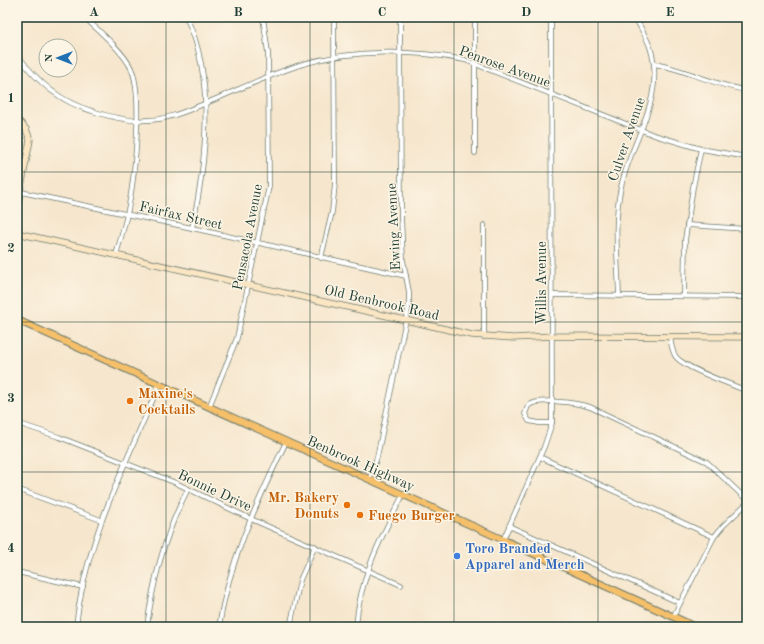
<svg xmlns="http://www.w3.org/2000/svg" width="764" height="644" font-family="'Old Standard TT',serif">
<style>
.built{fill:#f3d4bf}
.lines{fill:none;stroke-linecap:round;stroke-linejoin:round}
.street-casing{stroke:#6a786a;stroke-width:5.5}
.secondary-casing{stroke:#6a786a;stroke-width:7}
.primary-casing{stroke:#6a786a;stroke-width:8}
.street{stroke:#fff;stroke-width:4}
.secondary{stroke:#fbe6c4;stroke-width:5.5}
.primary{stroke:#f6c06b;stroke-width:6}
.grid{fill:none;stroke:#1f3d34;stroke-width:1;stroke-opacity:0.55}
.food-dot{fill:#e8710a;stroke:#fcf5e5;stroke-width:1.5}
.shop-dot{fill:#3f7fe0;stroke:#fcf5e5;stroke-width:1.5}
.labels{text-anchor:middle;stroke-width:3;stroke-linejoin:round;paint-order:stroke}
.street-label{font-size:14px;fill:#1f3d34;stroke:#fcf5e5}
.food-label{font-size:14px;font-weight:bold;fill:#c56008;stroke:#fcf5e5;text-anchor:start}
.shop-label{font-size:14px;font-weight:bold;fill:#366cbe;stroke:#fcf5e5;text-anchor:start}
.neatline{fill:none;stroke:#1f3d34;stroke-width:1.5}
.grid-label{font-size:13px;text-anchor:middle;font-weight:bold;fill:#1f3d34}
</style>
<rect width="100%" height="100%" fill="#fcf5e5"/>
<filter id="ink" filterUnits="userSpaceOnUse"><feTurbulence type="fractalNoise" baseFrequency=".025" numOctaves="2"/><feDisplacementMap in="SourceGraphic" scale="8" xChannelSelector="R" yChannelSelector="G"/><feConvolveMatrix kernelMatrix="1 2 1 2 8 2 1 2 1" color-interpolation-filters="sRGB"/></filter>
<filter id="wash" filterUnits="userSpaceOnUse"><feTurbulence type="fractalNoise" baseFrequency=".012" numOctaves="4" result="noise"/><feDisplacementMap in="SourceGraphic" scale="16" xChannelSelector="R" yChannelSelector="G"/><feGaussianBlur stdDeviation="0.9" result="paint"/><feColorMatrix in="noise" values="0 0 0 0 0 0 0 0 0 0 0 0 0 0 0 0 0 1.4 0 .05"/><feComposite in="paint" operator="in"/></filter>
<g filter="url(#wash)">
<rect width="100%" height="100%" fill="#f6e6cd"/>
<!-- built -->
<path class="built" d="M 17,130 L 23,137 L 25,146 L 17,182 Z"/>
</g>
<g filter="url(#ink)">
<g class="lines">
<defs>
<g id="street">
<path d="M 84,17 C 98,30 123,51 131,68 C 144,95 134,184 127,214 C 124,228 120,241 116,255"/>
<path d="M 186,17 C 216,77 206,165 192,228"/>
<path d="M 475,17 L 475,153"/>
<path d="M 17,54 C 36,81 60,102 92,111 C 110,117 130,122 149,120 C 169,119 186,111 204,104 C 236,91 270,74 303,64 C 354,49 413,50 465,60 L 654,135 L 701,149 L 747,157"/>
<path d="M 654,64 C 686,69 715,86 747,90"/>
<path d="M 21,192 L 192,228 L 406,276"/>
<path d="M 484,225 L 484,337"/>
<path d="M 687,225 L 747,229"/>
<path d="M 321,258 L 332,212 L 335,184 L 334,17"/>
<path d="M 552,295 L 747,297"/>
<path d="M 619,296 C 618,260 613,221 621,187 C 631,140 667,97 650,47 C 646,36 640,27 635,17"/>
<path d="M 684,296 L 685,240 L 693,187 L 701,149"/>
<path d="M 670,337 C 671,343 672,352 676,357 C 686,369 731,384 747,391"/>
<path d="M 209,407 L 237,338 L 269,186 L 268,53 L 263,17"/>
<path d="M 17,423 L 59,437 L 176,483 L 251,519 L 401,585"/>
<path d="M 552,423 L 539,423 L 529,421 L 525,414 L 528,406 C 538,397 577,403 590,407 L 707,462 L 747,500"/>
<path d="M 540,457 L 714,537"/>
<path d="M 369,480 L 377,457 L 409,305 L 409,292 L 403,260 L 401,217 L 400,17"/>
<path d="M 17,489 L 101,520"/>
<path d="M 509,526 L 680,603"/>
<path d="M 503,540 L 544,447 L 552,423 L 551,17"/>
<path d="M 17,572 L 83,587"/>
<path d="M 673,617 L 714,537 L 723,526 L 747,503"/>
<path d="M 76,627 C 85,540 126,464 159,385"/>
<path d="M 147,627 C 153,580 166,531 188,489"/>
<path d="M 219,627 C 229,560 257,503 286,442"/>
<path d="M 290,627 L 300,580 L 315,546"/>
<path d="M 356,627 C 359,579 381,537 403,495"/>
</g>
<g id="secondary">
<path d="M 17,119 L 26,129 L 30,140 L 17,208"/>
<path d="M 17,233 L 472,335 L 513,338 L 552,336 L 747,337"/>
</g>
<path id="primary" d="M 17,320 L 696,627"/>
</defs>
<!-- street casing -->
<use href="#street" class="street-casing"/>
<!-- secondary casing -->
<use href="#secondary" class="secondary-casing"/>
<!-- primary casing -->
<use href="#primary" class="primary-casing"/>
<!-- street -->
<use href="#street" class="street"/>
<!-- secondary -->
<use href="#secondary" class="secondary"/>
<!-- primary -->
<use href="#primary" class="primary"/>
</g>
</g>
<!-- grid -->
<path class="grid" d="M 166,17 L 166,627M 310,17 L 310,627M 454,17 L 454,627M 598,17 L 598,627M 17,172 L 747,172M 17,322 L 747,322M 17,472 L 747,472"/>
<!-- markers -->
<g class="food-dot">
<circle cx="130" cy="401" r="4"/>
<circle cx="347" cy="505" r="4"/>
<circle cx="360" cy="515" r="4"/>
</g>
<circle class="shop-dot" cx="457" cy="556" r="4"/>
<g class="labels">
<!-- street labels -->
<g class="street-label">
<text transform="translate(505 66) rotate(20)" y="5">Penrose Avenue</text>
<text transform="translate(626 139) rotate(-71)" y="5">Culver Avenue</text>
<text transform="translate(181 215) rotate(13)" y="5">Fairfax Street</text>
<text transform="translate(393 227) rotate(-93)" y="5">Ewing Avenue</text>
<text transform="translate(247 237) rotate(-79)" y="5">Pensacola Avenue</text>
<text transform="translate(541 283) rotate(-90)" y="5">Willis Avenue</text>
<text transform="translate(382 302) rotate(13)" y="5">Old Benbrook Road</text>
<text transform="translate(361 463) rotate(24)" y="5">Benbrook Highway</text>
<text transform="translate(215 490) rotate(25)" y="5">Bonnie Drive</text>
</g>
<!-- food labels -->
<g class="food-label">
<text x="138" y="398">Maxine's<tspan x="138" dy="16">Cocktails</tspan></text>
<text x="339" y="502" text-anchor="end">Mr. Bakery<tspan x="339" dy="16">Donuts</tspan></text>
<text x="368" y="520">Fuego Burger</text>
</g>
<!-- shop labels -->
<g class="shop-label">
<text x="465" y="553">Toro Branded<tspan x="465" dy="16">Apparel and Merch</tspan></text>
</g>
</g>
<!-- margin -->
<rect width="764" height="644" fill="none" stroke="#fcf5e5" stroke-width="44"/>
<!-- north arrow -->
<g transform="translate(58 58) rotate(270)"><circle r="19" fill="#fcf5e5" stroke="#a4ab9e"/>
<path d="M0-3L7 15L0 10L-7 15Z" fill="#1f6fb2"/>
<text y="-6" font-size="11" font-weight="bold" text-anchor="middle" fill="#1f3d34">N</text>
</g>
<rect x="22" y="22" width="720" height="600" class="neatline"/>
<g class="grid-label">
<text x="94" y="16">A</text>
<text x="238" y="16">B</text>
<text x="382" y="16">C</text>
<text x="526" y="16">D</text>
<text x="670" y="16">E</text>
<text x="11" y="102">1</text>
<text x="11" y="252">2</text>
<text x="11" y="402">3</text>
<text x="11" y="552">4</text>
</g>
</svg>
